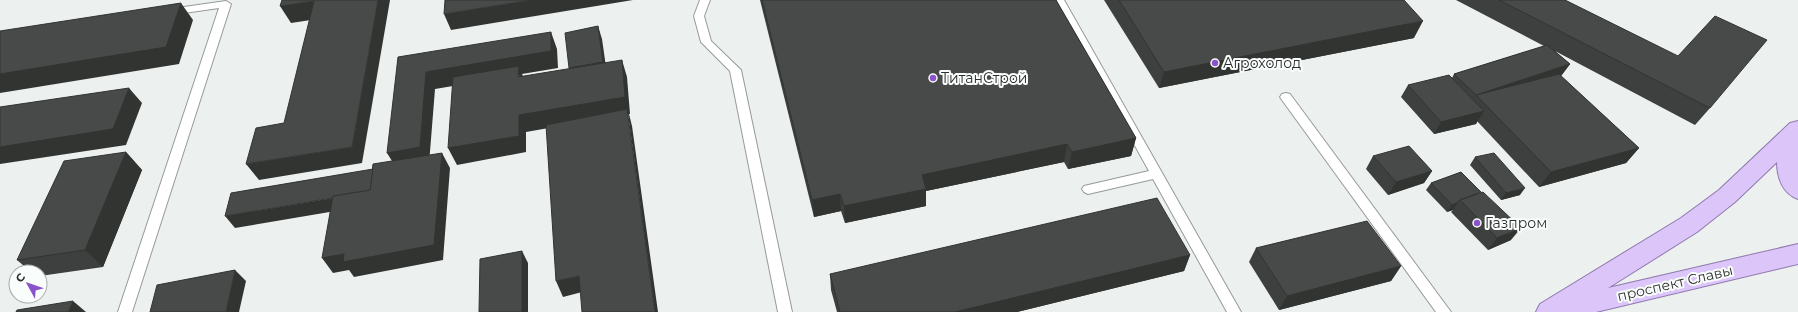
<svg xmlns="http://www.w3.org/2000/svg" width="1798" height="312" font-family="Montserrat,sans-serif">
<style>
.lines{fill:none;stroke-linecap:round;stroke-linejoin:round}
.lane-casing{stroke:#969a98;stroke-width:2}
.primary-casing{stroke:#8f78af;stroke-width:2}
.lane{fill:#fff;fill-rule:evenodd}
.primary{fill:#dbc5f9;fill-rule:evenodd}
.wall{fill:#3d403e}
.shaded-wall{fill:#323432}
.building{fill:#474a48;stroke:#323432}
.poi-dot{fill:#8b53cb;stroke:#f9fdfb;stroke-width:1.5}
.labels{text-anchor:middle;stroke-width:4;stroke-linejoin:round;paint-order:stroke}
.poi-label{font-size:14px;fill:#2e2f2e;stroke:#f9fdfb;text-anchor:start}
.street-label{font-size:14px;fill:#2e2f2e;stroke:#f9fdfb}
</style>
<rect width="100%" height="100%" fill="#ecf0ee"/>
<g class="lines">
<defs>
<g id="lane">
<path d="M 700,0 L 710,0 L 704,16 L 711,41 L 741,70 L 792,312 L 778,312 L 730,71 L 701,42 L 694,16 Z"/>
<path d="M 1054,0 L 1064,0 L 1241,312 L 1227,312 L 1153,179 L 1088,194 L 1084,192 L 1082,189 L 1084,186 L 1149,171 Z"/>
<path d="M 226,1 L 231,4 L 132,312 L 118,312 L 219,8 L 170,15 L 165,12 L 170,9 Z"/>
<path d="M 1286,93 L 1290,94 L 1451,312 L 1436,312 L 1282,100 L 1280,97 L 1282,94 Z"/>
</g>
<path id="primary" d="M 1798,121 L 1798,199 C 1783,194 1777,178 1777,162 L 1735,202 L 1697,232 L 1608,288 L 1798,244 L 1798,264 L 1596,312 L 1536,312 L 1540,304 L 1681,218 L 1719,190 L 1790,123 Z"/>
</defs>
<!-- lane casing -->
<use href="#lane" class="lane-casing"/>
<!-- primary casing -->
<use href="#primary" class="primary-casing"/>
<!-- lane -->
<use href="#lane" class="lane"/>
<!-- primary -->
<use href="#primary" class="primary"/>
</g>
<!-- wall -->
<g class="wall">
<path d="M 760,0 L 1056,0 L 1136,138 L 1131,156 L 1068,169 L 1064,162 L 926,191 L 926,206 L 845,223 L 841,211 L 814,217 Z"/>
<path d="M 1104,0 L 1404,0 L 1414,38 L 1159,88 Z"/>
<path d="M 1456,0 L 1565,0 L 1710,108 L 1695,125 L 1555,51 L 1570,64 L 1561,76 L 1639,148 L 1626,163 L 1539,187 L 1477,121 L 1476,124 L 1434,134 L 1401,97 L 1408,85 L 1452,78 L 1454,74 L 1544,46 Z"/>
<path d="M 126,152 L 142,170 L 103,267 L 40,276 L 40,272 L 31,272 L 17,260 Z"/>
<path d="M 1373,156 L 1432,171 L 1424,183 L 1388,195 L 1366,169 Z"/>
<path d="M 1475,157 L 1520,195 L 1501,200 L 1470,165 Z"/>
<path d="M 1461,172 L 1511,240 L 1488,250 L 1451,212 L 1453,210 L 1447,212 L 1426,190 L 1431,183 Z"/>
<path d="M 1256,248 L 1401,266 L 1391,281 L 1279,310 L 1249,262 Z"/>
<path d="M 1190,255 L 1184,271 L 1017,312 L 837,312 L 831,290 L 830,274 Z"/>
</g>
<!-- shaded-wall -->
<g class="shaded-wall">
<path d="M 378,0 L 390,0 L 362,163 L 259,180 L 246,164 L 352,147 Z"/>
<path d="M 532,0 L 633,0 L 451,30 L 444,14 Z"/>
<path d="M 314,1 L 324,18 L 291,23 L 280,6 Z"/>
<path d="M 181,3 L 193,20 L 179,64 L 0,93 L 0,74 Z"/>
<path d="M 1423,21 L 1414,38 L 1159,88 L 1164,72 Z"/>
<path d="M 598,26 L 602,39 L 607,74 L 569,68 Z"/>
<path d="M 551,32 L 557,49 L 558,68 L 522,74 L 526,83 L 518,77 L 519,75 L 435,89 L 429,164 L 397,169 L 387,153 L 426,72 Z"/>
<path d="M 622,60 L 627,77 L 630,114 L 629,114 L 632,126 L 658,312 L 655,312 L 628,114 L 526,132 L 526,152 L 457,165 L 448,148 L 519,115 Z"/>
<path d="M 1570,64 L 1561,76 L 1476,95 L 1468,107 L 1476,95 Z"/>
<path d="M 129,88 L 142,103 L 126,145 L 0,164 L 0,147 Z"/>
<path d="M 1484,111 L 1476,124 L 1434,134 L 1441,122 Z"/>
<path d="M 1136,138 L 1131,156 L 1068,169 L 1072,152 Z"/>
<path d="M 1067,144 L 1064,162 L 926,191 L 926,206 L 845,223 L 844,206 L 922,175 Z"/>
<path d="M 1639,148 L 1626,163 L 1539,187 L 1551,172 Z"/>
<path d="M 126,152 L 142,170 L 103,267 L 85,250 Z"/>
<path d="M 442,153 L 450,168 L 443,260 L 354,277 L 349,270 L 333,273 L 322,258 Z"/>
<path d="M 1432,171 L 1424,183 L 1388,195 L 1396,182 Z"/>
<path d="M 1525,188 L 1520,195 L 1501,200 L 1506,193 Z"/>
<path d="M 369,192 L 377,204 L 235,228 L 225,216 Z"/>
<path d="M 840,194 L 841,211 L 814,217 L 812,200 Z"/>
<path d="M 1458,202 L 1453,210 L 1447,212 L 1452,205 Z"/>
<path d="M 1521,228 L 1511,240 L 1488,250 L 1497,238 Z"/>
<path d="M 522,251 L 528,263 L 528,312 L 522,312 Z"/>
<path d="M 1190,255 L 1184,271 L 1017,312 L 955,312 Z"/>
<path d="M 1401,266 L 1391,281 L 1279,310 L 1287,296 Z"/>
<path d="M 235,270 L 246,281 L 239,312 L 226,312 Z"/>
<path d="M 579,276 L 586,291 L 563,297 L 556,281 Z"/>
<path d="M 73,301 L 86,312 L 68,312 Z"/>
</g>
<!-- building -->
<g class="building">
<path d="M 282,0 L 378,0 L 352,147 L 246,164 L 256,128 L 284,123 L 314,1 L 280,6 Z"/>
<path d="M 445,0 L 532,0 L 444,14 Z"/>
<path d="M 762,0 L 1056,0 L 1136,138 L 1072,152 L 1067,144 L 922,175 L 926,189 L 844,206 L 840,194 L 812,200 Z"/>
<path d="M 1119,0 L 1404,0 L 1423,21 L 1164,72 Z"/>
<path d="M 1499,0 L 1565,0 L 1678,56 L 1715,16 L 1767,40 L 1710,108 Z"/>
<path d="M 181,3 L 166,47 L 0,74 L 0,31 Z"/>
<path d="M 598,26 L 603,62 L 569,68 L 565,33 Z"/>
<path d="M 551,32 L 551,51 L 426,72 L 420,147 L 387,153 L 398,57 Z"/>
<path d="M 1547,45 L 1570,64 L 1476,95 L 1454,74 Z"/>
<path d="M 622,60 L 625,97 L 519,115 L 519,136 L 448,148 L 453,77 L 519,66 L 518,77 Z"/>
<path d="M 1559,74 L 1639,148 L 1551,172 L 1476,95 Z"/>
<path d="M 1449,75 L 1484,111 L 1441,122 L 1408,85 Z"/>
<path d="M 129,88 L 113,129 L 0,147 L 0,107 Z"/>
<path d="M 627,109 L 655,312 L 582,312 L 579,276 L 556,281 L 546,125 Z"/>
<path d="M 1409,146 L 1432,171 L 1396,182 L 1373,156 Z"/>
<path d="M 126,152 L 85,250 L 17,260 L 64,161 Z"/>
<path d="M 442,153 L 434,245 L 343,262 L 344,254 L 322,258 L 333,196 L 370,190 L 373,164 Z"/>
<path d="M 1494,153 L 1525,188 L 1506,193 L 1475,157 Z"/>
<path d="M 373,169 L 370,190 L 333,196 L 332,198 L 225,216 L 231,193 Z"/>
<path d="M 1461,172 L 1481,192 L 1460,200 L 1458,202 L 1452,205 L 1431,183 Z"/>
<path d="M 1483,192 L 1521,228 L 1497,238 L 1460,200 Z"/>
<path d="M 1157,198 L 1190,255 L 955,312 L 840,312 L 830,274 Z"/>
<path d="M 1367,221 L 1401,266 L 1287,296 L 1256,248 Z"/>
<path d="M 522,251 L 522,312 L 479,312 L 480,259 Z"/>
<path d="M 235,270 L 226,312 L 150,312 L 157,285 Z"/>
<path d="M 73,301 L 68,312 L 16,312 L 17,310 Z"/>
</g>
<!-- markers -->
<g class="poi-dot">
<circle cx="1215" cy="63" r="4"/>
<circle cx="933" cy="78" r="4"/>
<circle cx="1477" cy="223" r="4"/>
</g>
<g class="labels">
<!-- poi labels -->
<g class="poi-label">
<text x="1223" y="68">Агрохолод</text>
<text x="941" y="83">ТитанСтрой</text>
<text x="1485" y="228">Газпром</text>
</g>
<!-- street labels -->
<g class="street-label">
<text transform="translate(1675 283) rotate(-13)" y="5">проспект Славы</text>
</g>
</g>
<!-- north arrow -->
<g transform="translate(28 284) rotate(310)"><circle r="19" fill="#f9fdfb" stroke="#a8aba9"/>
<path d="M0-3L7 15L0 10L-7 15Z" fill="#8b53cb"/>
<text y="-6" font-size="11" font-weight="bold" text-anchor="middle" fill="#2e2f2e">С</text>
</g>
</svg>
